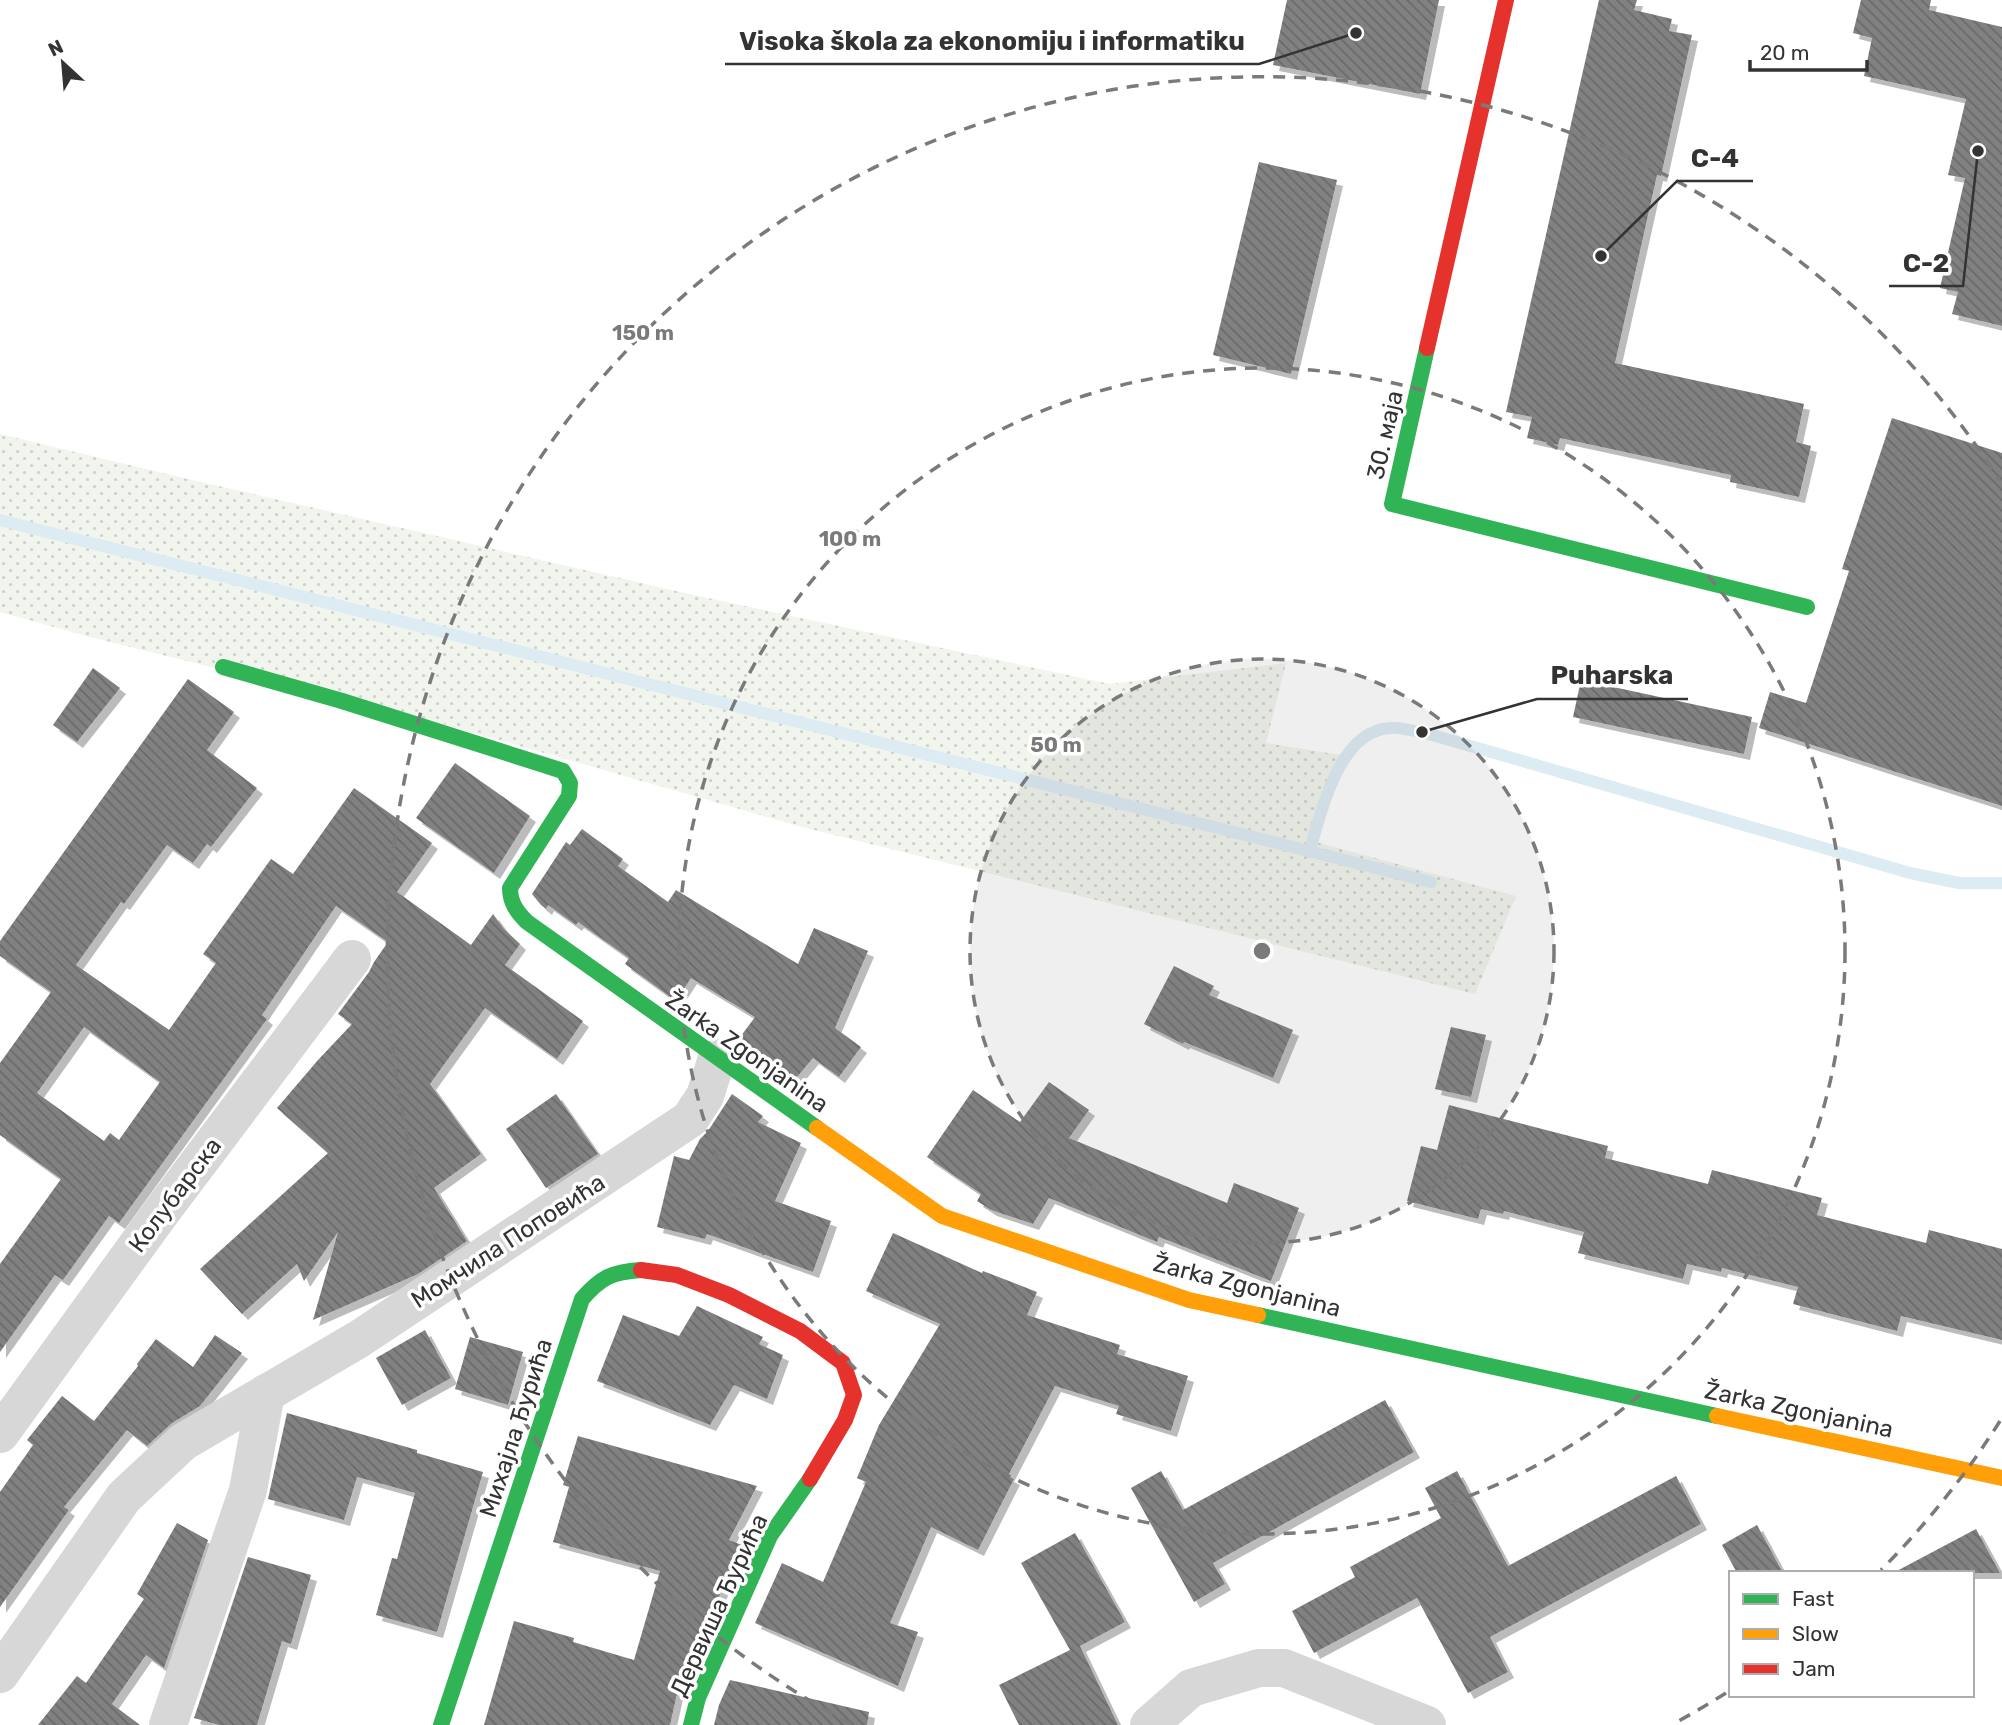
<svg xmlns="http://www.w3.org/2000/svg" width="2002" height="1725" font-family="Rubik,sans-serif">
<style>
.grass{fill:url(#grass-dots)}
.lines{fill:none;stroke-linecap:round;stroke-linejoin:round}
.stream{stroke:#ddebf3;stroke-width:12}
.building{fill:url(#building-back-hatch);fill-rule:evenodd;filter:url(#shadow)}
.street{stroke:#d7d7d7;stroke-width:38}
.fast{stroke:#30b455;stroke-width:16}
.slow{stroke:#ff9f0a;stroke-width:16}
.jam{stroke:#e5322d;stroke-width:16}
.ring{fill:none;stroke:#7a7a7a;stroke-width:3.5;stroke-dasharray:12 9}
.labels{text-anchor:middle;stroke-width:7;stroke-linejoin:round;paint-order:stroke}
.street-label{font-size:24px;fill:#333;stroke:#fff}
.centre{fill:#7a7a7a;stroke:#fff;stroke-width:3.5}
.ring-label{font-size:21px;text-anchor:middle;font-weight:bold;fill:#7a7a7a;stroke:#fff;stroke-width:7;stroke-linejoin:round;paint-order:stroke}
.leader{fill:none;stroke:#333;stroke-width:2.5}
.callout-dot{fill:#333;stroke:#fff;stroke-width:2.5}
.callout-label{font-size:26px;text-anchor:middle;font-weight:bold;fill:#333;stroke:#fff;stroke-width:7;stroke-linejoin:round;paint-order:stroke}
</style>
<defs>
<pattern id="grass-dots" width="8" height="8" patternUnits="userSpaceOnUse" patternTransform="scale(1.75)"><rect width="8" height="8" fill="#f1f5ed"/><path d="M2 2h.1M6 6h.1" fill="none" stroke="#cfd2cc" stroke-width="1.8" stroke-linecap="round"/></pattern>
<pattern id="building-back-hatch" width="6" height="6" patternUnits="userSpaceOnUse" patternTransform="scale(1.75)"><rect width="6" height="6" fill="#818181"/><path d="M-1 5l2 2M0 0l6 6M5-1l2 2" fill="none" stroke="#6a6a6a"/></pattern>
<filter id="shadow"><feDropShadow dx="6" dy="6" stdDeviation="0" flood-color="#0004"/></filter>
</defs>
<rect width="100%" height="100%" fill="#fff"/>
<!-- grass -->
<path class="grass" d="M 0,434 L 188,479 L 698,596 L 1110,684 L 1286,663 L 1266,743 L 1341,755 L 1308,840 L 1516,896 L 1475,994 L 802,827 L 443,724 L 90,637 L 0,612 Z"/>
<g class="lines">
<!-- stream -->
<g class="stream">
<path d="M 0,520 L 1431,882"/>
<path d="M 1309,852 C 1322,812 1338,731 1390,728 C 1400,727 1412,731 1422,732 L 1910,873 L 1959,883 L 2002,883"/>
</g>
</g>
<!-- building -->
<g class="building">
<path d="M 1287,0 L 1439,0 L 1420,94 L 1273,65 Z"/>
<path d="M 1599,0 L 1637,0 L 1634,10 L 1672,19 L 1669,31 L 1692,35 L 1661,176 L 1657,175 L 1615,363 L 1804,404 L 1796,442 L 1811,446 L 1799,497 L 1730,482 L 1731,475 L 1560,438 L 1558,445 L 1527,438 L 1532,417 L 1506,412 Z"/>
<path d="M 1861,0 L 1931,0 L 1929,10 L 2002,27 L 2002,326 L 1952,314 L 1958,292 L 1940,288 L 1965,178 L 1948,175 L 1966,99 L 1864,76 L 1872,38 L 1853,33 Z"/>
<path d="M 1259,162 L 1337,180 L 1291,374 L 1213,355 Z"/>
<path d="M 1892,418 L 2002,453 L 2002,806 L 1759,728 L 1770,692 L 1806,703 L 1849,571 L 1842,569 Z"/>
<path d="M 93,668 L 120,688 L 77,742 L 53,725 Z"/>
<path d="M 188,679 L 234,712 L 207,750 L 257,788 L 211,847 L 207,844 L 193,863 L 167,845 L 124,904 L 121,902 L 76,965 L 169,1030 L 216,963 L 203,954 L 271,859 L 293,874 L 354,788 L 432,843 L 397,892 L 471,945 L 493,914 L 504,929 L 520,944 L 505,965 L 583,1021 L 557,1059 L 485,1008 L 430,1084 L 481,1154 L 434,1188 L 467,1241 L 418,1274 L 313,1320 L 338,1232 L 304,1281 L 297,1264 L 242,1314 L 200,1269 L 328,1153 L 277,1108 L 318,1060 L 352,1024 L 338,1014 L 369,972 L 374,962 L 388,942 L 336,906 L 262,1015 L 267,1019 L 119,1223 L 109,1216 L 63,1280 L 55,1275 L 0,1352 L 0,1264 L 61,1179 L 0,1135 L 0,1063 L 51,992 L 0,956 L 0,941 ZM 84,1027 L 160,1082 L 119,1140 L 110,1133 L 104,1141 L 37,1093 Z"/>
<path d="M 1581,680 L 1752,717 L 1744,754 L 1573,717 Z"/>
<path d="M 455,763 L 530,816 L 494,873 L 416,818 Z"/>
<path d="M 582,829 L 623,859 L 618,866 L 668,902 L 676,890 L 798,964 L 814,928 L 868,951 L 835,1028 L 861,1047 L 839,1077 L 813,1058 L 792,1083 L 761,1061 L 763,1059 L 738,1040 L 755,1017 L 691,978 L 676,1001 L 625,964 L 629,958 L 578,922 L 576,925 L 548,905 L 546,909 L 541,905 L 532,894 L 566,842 L 570,845 Z"/>
<path d="M 1174,966 L 1214,986 L 1209,995 L 1293,1030 L 1273,1078 L 1184,1042 L 1183,1044 L 1144,1024 Z"/>
<path d="M 1451,1027 L 1486,1035 L 1471,1097 L 1435,1089 Z"/>
<path d="M 1049,1082 L 1089,1110 L 1069,1138 L 1227,1203 L 1234,1183 L 1299,1208 L 1271,1281 L 1159,1237 L 1157,1242 L 1049,1198 L 1033,1224 L 991,1210 L 977,1201 L 981,1194 L 927,1157 L 973,1090 L 1020,1122 Z"/>
<path d="M 556,1094 L 598,1154 L 546,1188 L 506,1129 Z"/>
<path d="M 732,1094 L 763,1116 L 758,1122 L 801,1143 L 775,1201 L 831,1221 L 813,1272 L 707,1234 L 705,1239 L 657,1227 L 674,1156 L 689,1160 L 700,1139 L 708,1131 Z"/>
<path d="M 1449,1105 L 1608,1146 L 1605,1158 L 1708,1184 L 1712,1170 L 1822,1198 L 1817,1215 L 1926,1243 L 1929,1230 L 2002,1249 L 2002,1340 L 1901,1316 L 1897,1331 L 1793,1304 L 1798,1287 L 1722,1268 L 1721,1272 L 1687,1264 L 1683,1279 L 1578,1253 L 1584,1232 L 1504,1211 L 1503,1214 L 1481,1209 L 1478,1219 L 1407,1201 L 1421,1146 L 1437,1150 Z"/>
<path d="M 893,1233 L 982,1273 L 983,1271 L 1037,1292 L 1027,1315 L 1120,1345 L 1117,1354 L 1188,1376 L 1171,1431 L 1116,1414 L 1119,1406 L 1055,1386 L 1008,1476 L 1014,1479 L 978,1550 L 931,1527 L 890,1623 L 918,1632 L 898,1686 L 755,1623 L 782,1563 L 823,1582 L 866,1482 L 857,1478 L 879,1425 L 940,1324 L 866,1291 Z"/>
<path d="M 697,1306 L 763,1337 L 759,1344 L 783,1355 L 767,1399 L 734,1385 L 710,1425 L 597,1381 L 623,1315 L 679,1336 Z"/>
<path d="M 425,1330 L 451,1378 L 402,1405 L 376,1358 Z"/>
<path d="M 215,1335 L 242,1353 L 200,1406 L 172,1423 L 147,1446 L 127,1430 L 64,1507 L 69,1510 L 0,1607 L 0,1492 L 33,1445 L 27,1440 L 62,1396 L 94,1421 L 138,1366 L 137,1364 L 156,1339 L 193,1367 Z"/>
<path d="M 470,1337 L 523,1352 L 508,1405 L 455,1389 Z"/>
<path d="M 1385,1400 L 1414,1452 L 1213,1563 L 1225,1584 L 1194,1602 L 1131,1488 L 1161,1471 L 1183,1510 Z"/>
<path d="M 287,1413 L 417,1450 L 417,1453 L 483,1472 L 437,1632 L 376,1615 L 392,1558 L 397,1559 L 415,1493 L 357,1477 L 344,1520 L 268,1499 Z"/>
<path d="M 578,1436 L 757,1486 L 729,1540 L 742,1545 L 678,1689 L 670,1725 L 484,1725 L 514,1621 L 574,1638 L 573,1642 L 634,1660 L 660,1571 L 553,1542 L 569,1487 L 563,1485 Z"/>
<path d="M 1457,1471 L 1508,1566 L 1676,1476 L 1701,1524 L 1490,1637 L 1508,1672 L 1468,1693 L 1417,1598 L 1314,1653 L 1292,1611 L 1355,1577 L 1350,1567 L 1441,1518 L 1425,1488 Z"/>
<path d="M 177,1523 L 208,1540 L 164,1668 L 146,1655 L 112,1704 L 140,1725 L 38,1725 L 77,1676 L 86,1683 L 144,1599 L 137,1594 Z"/>
<path d="M 1757,1525 L 1783,1573 L 1737,1573 L 1722,1545 Z"/>
<path d="M 1976,1529 L 2000,1573 L 1893,1573 Z"/>
<path d="M 1075,1533 L 1125,1622 L 1080,1646 L 1118,1725 L 1019,1725 L 999,1685 L 1070,1650 L 1021,1563 Z"/>
<path d="M 248,1557 L 311,1575 L 291,1644 L 282,1641 L 257,1725 L 219,1725 L 194,1718 Z"/>
<path d="M 730,1680 L 869,1712 L 867,1725 L 714,1725 L 719,1705 Z"/>
</g>
<g class="lines">
<!-- street -->
<g class="street">
<path d="M 0,1434 L 162,1211 L 352,959"/>
<path d="M 0,1674 L 124,1497 L 183,1442 L 359,1339 L 690,1119 L 705,1096 L 717,1058"/>
<path d="M 168,1725 L 248,1490 L 266,1393"/>
<path d="M 1149,1725 L 1191,1688 L 1259,1668 L 1284,1668 L 1427,1725"/>
</g>
<!-- fast -->
<g class="fast">
<path d="M 1427,348 L 1392,504 L 1807,607"/>
<path d="M 223,667 L 342,701 L 563,771 L 570,783 L 569,796 L 510,888 C 510,903 517,912 527,922 L 817,1128"/>
<path d="M 1258,1315 L 1717,1416"/>
<path d="M 441,1725 L 582,1299 C 601,1277 612,1272 641,1270"/>
<path d="M 691,1725 L 698,1698 L 770,1536 L 810,1479"/>
</g>
<!-- slow -->
<g class="slow">
<path d="M 817,1128 L 942,1216 L 1189,1300 L 1258,1315"/>
<path d="M 1717,1416 L 2002,1478"/>
</g>
<!-- jam -->
<g class="jam">
<path d="M 1427,348 L 1506,0"/>
<path d="M 641,1270 L 677,1275 L 729,1295 L 800,1331 L 843,1363 L 854,1395 L 845,1420 L 810,1479"/>
</g>
</g>
<!-- distance rings -->
<circle cx="1262" cy="951" r="292" fill="#7a7a7a" fill-opacity=".12"/>
<g class="ring">
<circle cx="1262" cy="951" r="292"/>
<circle cx="1262" cy="951" r="583"/>
<path d="M2000 1421A875 875 0 0 1 1881 1570M1726 1693A875 875 0 0 1 1673 1724M851 1724A875 875 0 1 1 2000 481"/>
</g>
<g class="labels">
<!-- street labels -->
<g class="street-label">
<text transform="translate(1385 435) rotate(-77)" y="8">30. маја</text>
<text transform="translate(747 1052) rotate(35)" y="8">Žarka Zgonjanina</text>
<text transform="translate(175 1195) rotate(-53)" y="8">Колубарска</text>
<text transform="translate(508 1241) rotate(-33)" y="8">Момчила Поповића</text>
<text transform="translate(1247 1286) rotate(14)" y="8">Žarka Zgonjanina</text>
<text transform="translate(1799 1410) rotate(12)" y="8">Žarka Zgonjanina</text>
<text transform="translate(516 1428) rotate(-72)" y="8">Михајла Ђурића</text>
<text transform="translate(719 1605) rotate(-65)" y="8">Дервиша Ђурића</text>
</g>
</g>
<circle cx="1262" cy="951" r="10" class="centre"/>
<g class="ring-label">
<text x="643" y="340">150 m</text>
<text x="850" y="546">100 m</text>
<text x="1056" y="752">50 m</text>
</g>
<!-- callouts -->
<path class="leader" d="M1356 33L1259 64H725M1601 256L1677 181H1753M1978 151L1963 286H1889M1422 732L1537 699H1688"/>
<g class="callout-dot">
<circle cx="1356" cy="33" r="7"/>
<circle cx="1601" cy="256" r="7"/>
<circle cx="1978" cy="151" r="7"/>
<circle cx="1422" cy="732" r="7"/>
</g>
<g class="callout-label">
<text x="992" y="50">Visoka škola za ekonomiju i informatiku</text>
<text x="1715" y="167">C-4</text>
<text x="1926" y="272">C-2</text>
<text x="1612" y="684">Puharska</text>
</g>
<!-- legend -->
<rect x="1729" y="1571" width="245" height="126" fill="#ffffff" stroke="#adadad" stroke-width="2"/>
<rect x="1743" y="1594" width="35" height="10" fill="#30b455" stroke="#adadad" stroke-width="2"/>
<text x="1792" y="1606" font-size="21" fill="#333333">Fast</text>
<rect x="1743" y="1629" width="35" height="10" fill="#ff9f0a" stroke="#adadad" stroke-width="2"/>
<text x="1792" y="1641" font-size="21" fill="#333333">Slow</text>
<rect x="1743" y="1664" width="35" height="10" fill="#e5322d" stroke="#adadad" stroke-width="2"/>
<text x="1792" y="1676" font-size="21" fill="#333333">Jam</text>
<!-- north arrow -->
<g transform="translate(63 63) rotate(334)" stroke="#ffffff" stroke-width="5" paint-order="stroke">
<path d="M0-5L12 26L0 18L-12 26Z" fill="#333333"/>
<text y="-10" font-size="19" font-weight="bold" text-anchor="middle" fill="#333333">N</text>
</g>
<!-- scale -->
<path d="M1750 60v10h117v-10" fill="none" stroke="#333333" stroke-width="3.5"/>
<text x="1760" y="60" font-size="21" fill="#333333" stroke="#ffffff" stroke-width="5" paint-order="stroke">20 m</text>
</svg>
